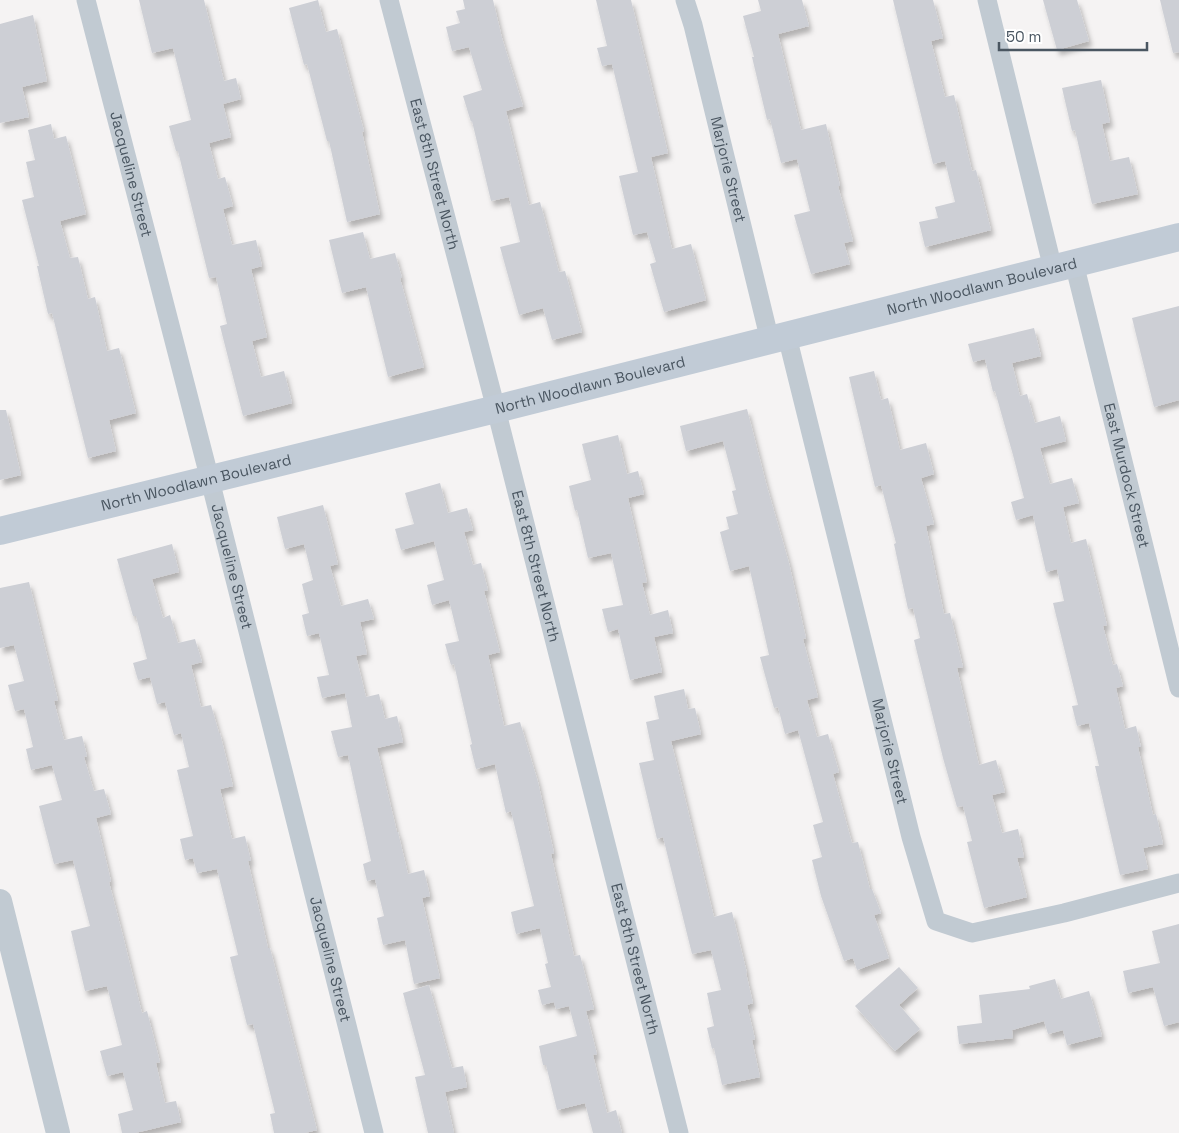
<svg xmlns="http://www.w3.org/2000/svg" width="1179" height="1133" font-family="'Space Grotesk',sans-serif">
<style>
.building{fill:#cdcfd5;filter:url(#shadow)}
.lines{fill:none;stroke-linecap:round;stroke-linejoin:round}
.minor{stroke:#c1cad2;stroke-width:19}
.tertiary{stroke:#c1cad2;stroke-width:24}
.secondary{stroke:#c1cbd6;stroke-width:28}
.labels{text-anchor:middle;stroke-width:4;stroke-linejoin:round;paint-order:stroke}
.street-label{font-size:15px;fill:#4a5661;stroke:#fff}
</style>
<defs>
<filter id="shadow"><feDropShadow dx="3" dy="5.5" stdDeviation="2.5" flood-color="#0004"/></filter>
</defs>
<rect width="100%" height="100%" fill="#f5f3f3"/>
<!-- building -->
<g class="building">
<path d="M 139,0 L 204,0 L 224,81 L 236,78 L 241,99 L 223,104 L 231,137 L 209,143 L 218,179 L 225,177 L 233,206 L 223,209 L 232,245 L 256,240 L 262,266 L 251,269 L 267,337 L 252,341 L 261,377 L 284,371 L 292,403 L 243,416 L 220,326 L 227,324 L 216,277 L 209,278 L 178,151 L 176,151 L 169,126 L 191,120 L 173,48 L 152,53 Z"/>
<path d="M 318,0 L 326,32 L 337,29 L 364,131 L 362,132 L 380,214 L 347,222 L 329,141 L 327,141 L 307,64 L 304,65 L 289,8 Z"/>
<path d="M 463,0 L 493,0 L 502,38 L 523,106 L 506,111 L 529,205 L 540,202 L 559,272 L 565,271 L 582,332 L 552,340 L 543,308 L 519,315 L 500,247 L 520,242 L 509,197 L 491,201 L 472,121 L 471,122 L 463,96 L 482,90 L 469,47 L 452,51 L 446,27 L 460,23 L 456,11 L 465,9 Z"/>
<path d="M 596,0 L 631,0 L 668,153 L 651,157 L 672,249 L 691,244 L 706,300 L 664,312 L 650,264 L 656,262 L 647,232 L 633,235 L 619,176 L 638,172 L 612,64 L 602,66 L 597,48 L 607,46 Z"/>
<path d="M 758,0 L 802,0 L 809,26 L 778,34 L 801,130 L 826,124 L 840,186 L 838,186 L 853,241 L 844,243 L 850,264 L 811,274 L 794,215 L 810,211 L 797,159 L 781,163 L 770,119 L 767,120 L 752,57 L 754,57 L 743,16 L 761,11 Z"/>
<path d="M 893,0 L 933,0 L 943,38 L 931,41 L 945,97 L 954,95 L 972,171 L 976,170 L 991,230 L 925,247 L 919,222 L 938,218 L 935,207 L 955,202 L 945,161 L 933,164 Z"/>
<path d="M 1043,0 L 1077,0 L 1089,41 L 1057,50 Z"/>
<path d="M 1160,0 L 1179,0 L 1179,52 L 1173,53 Z"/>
<path d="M 33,15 L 47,81 L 22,87 L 29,117 L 0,123 L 0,24 Z"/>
<path d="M 1101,80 L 1110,122 L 1102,124 L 1110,161 L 1129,157 L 1138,194 L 1092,204 L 1075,130 L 1072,131 L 1062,88 Z"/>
<path d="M 51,124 L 54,139 L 66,136 L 86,214 L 60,221 L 70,258 L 78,257 L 88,299 L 95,297 L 107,351 L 119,348 L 136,413 L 109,420 L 116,451 L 88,458 L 52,313 L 48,314 L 37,266 L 39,266 L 22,200 L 34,197 L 26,162 L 35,160 L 28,130 Z"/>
<path d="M 363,232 L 370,259 L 395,253 L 402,278 L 400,278 L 424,367 L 388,377 L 366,287 L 342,293 L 329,240 Z"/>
<path d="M 1179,306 L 1179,400 L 1154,407 L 1132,318 Z"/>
<path d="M 1034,328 L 1041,356 L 1012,363 L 1020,396 L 1027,394 L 1035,423 L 1060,416 L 1066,441 L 1040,448 L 1050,484 L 1072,478 L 1079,503 L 1063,507 L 1071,543 L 1086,539 L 1107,625 L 1103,626 L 1113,665 L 1117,664 L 1123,686 L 1116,688 L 1125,729 L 1136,726 L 1141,747 L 1138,747 L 1153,815 L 1156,814 L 1163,844 L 1143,848 L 1148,869 L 1120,875 L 1095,766 L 1099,766 L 1089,723 L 1077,726 L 1072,706 L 1078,705 L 1053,603 L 1064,601 L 1057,569 L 1046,572 L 1033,515 L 1016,520 L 1011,502 L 1024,498 L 1013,455 L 995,391 L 993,392 L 985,359 L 973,362 L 968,344 Z"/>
<path d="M 874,371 L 881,400 L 888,398 L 900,450 L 926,443 L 934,474 L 921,478 L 934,524 L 926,526 L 944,614 L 950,613 L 963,667 L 957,668 L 979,765 L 996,760 L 1005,792 L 992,795 L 1002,833 L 1018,829 L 1024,857 L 1017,858 L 1027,897 L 984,908 L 967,842 L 972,841 L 963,806 L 957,807 L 943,758 L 914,640 L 920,638 L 913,608 L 908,609 L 894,544 L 896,543 L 881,485 L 875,487 L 849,377 Z"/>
<path d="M 747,409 L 766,483 L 789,563 L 806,638 L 803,639 L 818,697 L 807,700 L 817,737 L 828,734 L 839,772 L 833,774 L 852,843 L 858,842 L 870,889 L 872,889 L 881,913 L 874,915 L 889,958 L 857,970 L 853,958 L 844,961 L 821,896 L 812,860 L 822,857 L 813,825 L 823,822 L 798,730 L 785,734 L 778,707 L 774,708 L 760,657 L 769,655 L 749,566 L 730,571 L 720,532 L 729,529 L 726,517 L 738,514 L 732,491 L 736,490 L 723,441 L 686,451 L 680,426 Z"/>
<path d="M 0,410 L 6,410 L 21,475 L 0,480 Z"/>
<path d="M 618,435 L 627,474 L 638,471 L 644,494 L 628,498 L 647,582 L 642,583 L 650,615 L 668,610 L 673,633 L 654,637 L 662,672 L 630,680 L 618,629 L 608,632 L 602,609 L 623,605 L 611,553 L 588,558 L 577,510 L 575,511 L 569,486 L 591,480 L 582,444 Z"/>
<path d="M 440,483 L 448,513 L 467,508 L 473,530 L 464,532 L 473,565 L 481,563 L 488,590 L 484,591 L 500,652 L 488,655 L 504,726 L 520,722 L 538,782 L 554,853 L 551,854 L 574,956 L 580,955 L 594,1009 L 586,1011 L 597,1054 L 593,1055 L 607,1113 L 616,1110 L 622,1133 L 593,1133 L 585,1103 L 557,1110 L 546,1065 L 543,1065 L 539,1046 L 577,1036 L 569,1006 L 556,1009 L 554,1002 L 542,1005 L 538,990 L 551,987 L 545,964 L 548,963 L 540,928 L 516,934 L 511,912 L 534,906 L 511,811 L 506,813 L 495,764 L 476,769 L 470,745 L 472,744 L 454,664 L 451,665 L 445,644 L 459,641 L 449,600 L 432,605 L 427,585 L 444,580 L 434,541 L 401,550 L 395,529 L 414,524 L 405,493 Z"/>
<path d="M 323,505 L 338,564 L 330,566 L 341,606 L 368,599 L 374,619 L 360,622 L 367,654 L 356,656 L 366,697 L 379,694 L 385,719 L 397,716 L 403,742 L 377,748 L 397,832 L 398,832 L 408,874 L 424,870 L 430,896 L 422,898 L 440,978 L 414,984 L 405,940 L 383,945 L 377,918 L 384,916 L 375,879 L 367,881 L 363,864 L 371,861 L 348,755 L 338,757 L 331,731 L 352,727 L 345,693 L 322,698 L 317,677 L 329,675 L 319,633 L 307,636 L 302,615 L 309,613 L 302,584 L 313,580 L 304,544 L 285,549 L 277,517 Z"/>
<path d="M 172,544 L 179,572 L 152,579 L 163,618 L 170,615 L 178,643 L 195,639 L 202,662 L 191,665 L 201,707 L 211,705 L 219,733 L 220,733 L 233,786 L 220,789 L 232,839 L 245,836 L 251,861 L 248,861 L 268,948 L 270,948 L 317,1130 L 305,1133 L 274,1133 L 270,1114 L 275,1113 L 253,1024 L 247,1025 L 230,957 L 238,955 L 217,869 L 197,873 L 193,858 L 185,860 L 180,839 L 193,836 L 177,770 L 189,767 L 181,733 L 174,735 L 165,702 L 157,704 L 150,677 L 138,680 L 133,663 L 147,659 L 136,616 L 133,616 L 117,559 Z"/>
<path d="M 29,582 L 58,700 L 54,701 L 64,740 L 82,736 L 87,756 L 84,757 L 94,791 L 104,789 L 111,814 L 96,818 L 111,881 L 109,882 L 124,940 L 142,1013 L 147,1011 L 160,1062 L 156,1063 L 165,1103 L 176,1101 L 181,1122 L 135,1133 L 122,1133 L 118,1114 L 133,1110 L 123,1072 L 107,1076 L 100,1051 L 122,1045 L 107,986 L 85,991 L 71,931 L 90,926 L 73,860 L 54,864 L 39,806 L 62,800 L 52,765 L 31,770 L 26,749 L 33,747 L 24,709 L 15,711 L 8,685 L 24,681 L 14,645 L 0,648 L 0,588 Z"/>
<path d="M 684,689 L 688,709 L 695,708 L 701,734 L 671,741 L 714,917 L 732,912 L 747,973 L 746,973 L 753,1003 L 747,1005 L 755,1039 L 752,1040 L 760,1077 L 722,1085 L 714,1048 L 712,1049 L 707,1028 L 714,1026 L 707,993 L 721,990 L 711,950 L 692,954 L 663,837 L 657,839 L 639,763 L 654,760 L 646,722 L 659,719 L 654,696 Z"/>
<path d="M 1179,924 L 1179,1022 L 1164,1026 L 1153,987 L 1128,993 L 1123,971 L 1160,963 L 1152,931 Z"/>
<path d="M 899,967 L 918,988 L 899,1005 L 920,1029 L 895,1051 L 855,1006 Z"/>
<path d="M 1055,979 L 1061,999 L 1089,991 L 1102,1036 L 1067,1045 L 1063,1030 L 1048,1034 L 1044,1021 L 1012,1030 L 1013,1038 L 959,1044 L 957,1026 L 982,1023 L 979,995 L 1030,989 L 1029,986 Z"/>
<path d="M 429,985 L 452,1068 L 463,1066 L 467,1087 L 445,1092 L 454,1133 L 428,1133 L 415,1077 L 425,1075 L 403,993 Z"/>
</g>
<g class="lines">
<!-- minor -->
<g class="minor">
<path id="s1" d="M 86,0 L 210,480 L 374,1133"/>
<path id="s2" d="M 389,0 L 496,409 L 679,1133"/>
<path id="s3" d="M 685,0 L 693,25 L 770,341"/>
<path d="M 987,0 L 1053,269"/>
<path id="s4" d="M 1074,263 L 1179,688"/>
<path id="s5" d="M 787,336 L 911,837 L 936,921 L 972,933 L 1064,913 L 1179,883"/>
</g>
<!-- tertiary -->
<path class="tertiary" d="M 0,901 L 58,1133"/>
<!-- secondary -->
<path class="secondary" id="s6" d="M 0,531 L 496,409 L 1179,237"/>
</g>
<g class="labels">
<!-- street labels -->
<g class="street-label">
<text dy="5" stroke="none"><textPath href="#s3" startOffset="175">Marjorie Street</textPath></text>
<text dy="5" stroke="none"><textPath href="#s1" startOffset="180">Jacqueline Street</textPath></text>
<text dy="5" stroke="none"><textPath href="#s2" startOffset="180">East 8th Street North</textPath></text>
<text dy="5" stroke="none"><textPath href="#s6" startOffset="1012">North Woodlawn Boulevard</textPath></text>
<text dy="5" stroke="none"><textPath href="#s6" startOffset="608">North Woodlawn Boulevard</textPath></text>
<text dy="5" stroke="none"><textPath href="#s4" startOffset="219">East Murdock Street</textPath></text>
<text dy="5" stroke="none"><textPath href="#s6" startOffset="202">North Woodlawn Boulevard</textPath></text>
<text dy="5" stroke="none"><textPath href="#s1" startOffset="585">Jacqueline Street</textPath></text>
<text dy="5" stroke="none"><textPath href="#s2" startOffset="585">East 8th Street North</textPath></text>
<text dy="5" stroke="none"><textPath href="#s5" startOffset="428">Marjorie Street</textPath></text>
<text dy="5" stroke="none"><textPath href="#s1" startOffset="990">Jacqueline Street</textPath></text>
<text dy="5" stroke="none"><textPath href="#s2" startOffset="990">East 8th Street North</textPath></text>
</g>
</g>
<!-- scale -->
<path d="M999 42v8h148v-8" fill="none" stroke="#4a5661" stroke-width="2.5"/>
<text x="1006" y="42" font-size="15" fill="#4a5661" stroke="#ffffff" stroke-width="4" paint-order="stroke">50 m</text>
</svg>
